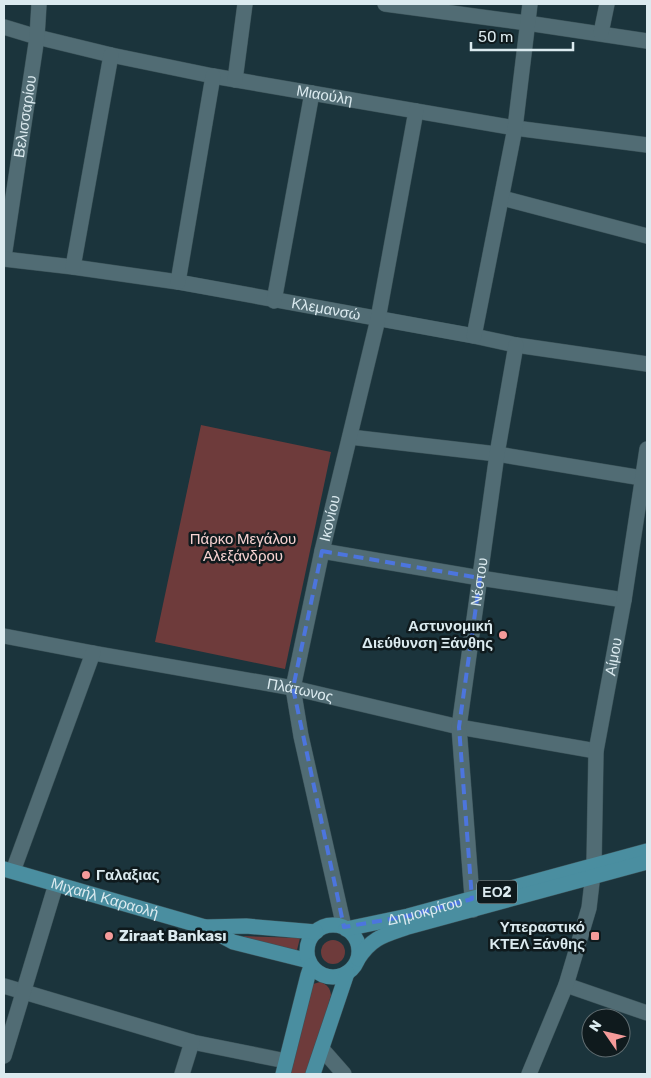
<svg xmlns="http://www.w3.org/2000/svg" width="651" height="1078" font-family="Rubik,sans-serif">
<style>
.green{fill:#6e3b3b}
.lines{fill:none;stroke-linecap:round;stroke-linejoin:round}
.minor-casing{stroke:#3b5258;stroke-width:16}
.major-casing{stroke:#3b5258;stroke-width:16}
.minor{stroke:#516c74;stroke-width:15}
.major{stroke:#4a8ea0;stroke-width:15}
.marked{fill:none;stroke:#4c75de;stroke-width:4;stroke-dasharray:10 6;stroke-linejoin:round}
.poi-dot{fill:#f59b9a;stroke:#0f1a1d;stroke-width:2}
.labels{text-anchor:middle;stroke-width:5;stroke-linejoin:round;paint-order:stroke}
.shield{fill:#0f1a1d;stroke:#9eacb0;stroke-width:1}
.shield-label{font-size:14px;font-weight:bold;fill:#dbeaef}
.street-label{font-size:15px;fill:#dbeaef;stroke:#0f1a1d}
.park-label{font-size:15px;fill:#f7d2d1;stroke:#0f1a1d}
.poi-label{font-size:15px;font-weight:bold;fill:#dbeaef;stroke:#0f1a1d;text-anchor:end}
</style>
<rect width="100%" height="100%" fill="#1b343c"/>
<!-- green -->
<g class="green">
<path d="M 201,425 L 331,452 L 285,669 L 155,642 Z"/>
<path d="M 242,936 L 300,938 L 296,954 Z"/>
<circle cx="333" cy="952" r="12"/>
<path d="M 320,982 C 327,984 330,988 331,995 L 309,1074 L 286,1074 L 313,984 Z"/>
</g>
<g class="lines">
<defs>
<g id="minor">
<path d="M 385,4 L 527,23 L 647,41"/>
<path id="s1" d="M 4,27 L 37,37 L 111,55 L 213,76 L 515,128 L 647,145"/>
<path d="M 601,33 L 607,4"/>
<path d="M 235,80 L 245,4"/>
<path d="M 502,198 L 647,236"/>
<path id="s2" d="M 4,257 L 37,37 L 39,4"/>
<path id="s3" d="M 4,259 L 73,267 L 178,282 L 474,336 L 516,345 L 647,364"/>
<path d="M 73,267 L 111,55"/>
<path d="M 178,282 L 213,76"/>
<path d="M 274,301 L 312,93"/>
<path d="M 474,336 L 515,128 L 530,4"/>
<path d="M 350,437 L 497,454 L 642,478"/>
<path d="M 322,551 L 480,578 L 624,600"/>
<path id="s4" d="M 4,636 L 93,653 L 293,688 L 459,727 L 596,751"/>
<path d="M 13,871 L 93,653"/>
<path id="s5" d="M 473,910 L 459,727 L 497,454 L 516,345"/>
<path id="s6" d="M 344,927 L 301,736 L 293,688 L 322,551 L 378,319 L 416,111"/>
<path d="M 566,985 L 647,1013"/>
<path d="M 4,986 L 192,1042 L 286,1061"/>
<path d="M 322,1049 L 344,1074"/>
<path d="M 4,1056 L 56,884"/>
<path d="M 182,1074 L 192,1042"/>
<path id="s7" d="M 529,1074 L 566,985 L 589,908 L 594,865 L 596,751 L 624,600 L 647,449"/>
</g>
<g id="major">
<path id="s8" d="M 4,869 L 205,927 L 233,942 L 309,961"/>
<circle cx="333" cy="951" r="26"/>
<path d="M 205,927 L 246,926 L 316,932"/>
<path id="s9" d="M 346,929 L 408,916 L 647,851"/>
<path d="M 358,959 C 372,937 385,935 408,927 L 647,862"/>
<path d="M 283,1074 L 308,975 L 311,966"/>
<path d="M 313,1074 L 347,973"/>
</g>
</defs>
<!-- minor casing -->
<use href="#minor" class="minor-casing"/>
<!-- major casing -->
<use href="#major" class="major-casing"/>
<!-- minor -->
<use href="#minor" class="minor"/>
<!-- major -->
<use href="#major" class="major"/>
</g>
<!-- marked area -->
<path class="marked" d="M 322,551 L 480,578 L 459,727 L 472,899 L 408,916 L 344,927 L 293,688 Z"/>
<!-- markers -->
<g class="poi-dot">
<circle cx="503" cy="635" r="5"/>
<circle cx="86" cy="875" r="5"/>
<circle cx="109" cy="936" r="5"/>
<rect x="590" y="931" width="10" height="10" rx="2.5"/>
</g>
<g class="labels">
<!-- shield labels -->
<rect class="shield" x="477" y="880.5" width="40" height="23" rx="4"/>
<g class="shield-label">
<text x="497" y="897">ΕΟ2</text>
</g>
<!-- street labels -->
<g class="street-label">
<text dy="5" stroke="none"><textPath href="#s1" startOffset="328">Μιαούλη</textPath></text>
<text dy="5" stroke="none"><textPath href="#s2" startOffset="142">Βελισσαρίου</textPath></text>
<text dy="5" stroke="none"><textPath href="#s3" startOffset="326">Κλεμανσώ</textPath></text>
<text dy="5" stroke="none"><textPath href="#s6" startOffset="418">Ικονίου</textPath></text>
<text dy="5" stroke="none"><textPath href="#s5" startOffset="330">Νέστου</textPath></text>
<text dy="5" stroke="none"><textPath href="#s7" startOffset="430">Αίμου</textPath></text>
<text dy="5" stroke="none"><textPath href="#s4" startOffset="301">Πλάτωνος</textPath></text>
<text dy="5" stroke="none"><textPath href="#s8" startOffset="105">Μιχαήλ Καραολή</textPath></text>
<text dy="5" stroke="none"><textPath href="#s9" startOffset="81">Δημοκρίτου</textPath></text>
</g>
<!-- park labels -->
<g class="park-label">
<text x="243" y="544">Πάρκο Μεγάλου<tspan x="243" dy="17">Αλεξάνδρου</tspan></text>
</g>
<!-- poi labels -->
<g class="poi-label">
<text x="493" y="631">Αστυνομική<tspan x="493" dy="17">Διεύθυνση Ξάνθης</tspan></text>
<text x="96" y="880" text-anchor="start">Γαλαξιας</text>
<text x="585" y="932">Υπεραστικό<tspan x="585" dy="17">ΚΤΕΛ Ξάνθης</tspan></text>
<text x="119" y="941" text-anchor="start">Ziraat Bankası</text>
</g>
</g>
<!-- border -->
<rect width="651" height="1078" fill="none" stroke="#dbeaef" stroke-width="10"/>
<!-- north arrow -->
<g transform="translate(606 1033) rotate(304)"><circle r="24" fill="#0f1a1d" stroke="#616d71"/>
<path d="M0-4L9 19L0 12L-9 19Z" fill="#f59b9a"/>
<text y="-8" font-size="14" font-weight="bold" text-anchor="middle" fill="#dbeaef">N</text>
</g>
<!-- scale -->
<path d="M471 42v8h102v-8" fill="none" stroke="#dbeaef" stroke-width="2.5"/>
<text x="478" y="42" font-size="15" fill="#dbeaef" stroke="#0f1a1d" stroke-width="4" paint-order="stroke">50 m</text>
</svg>
